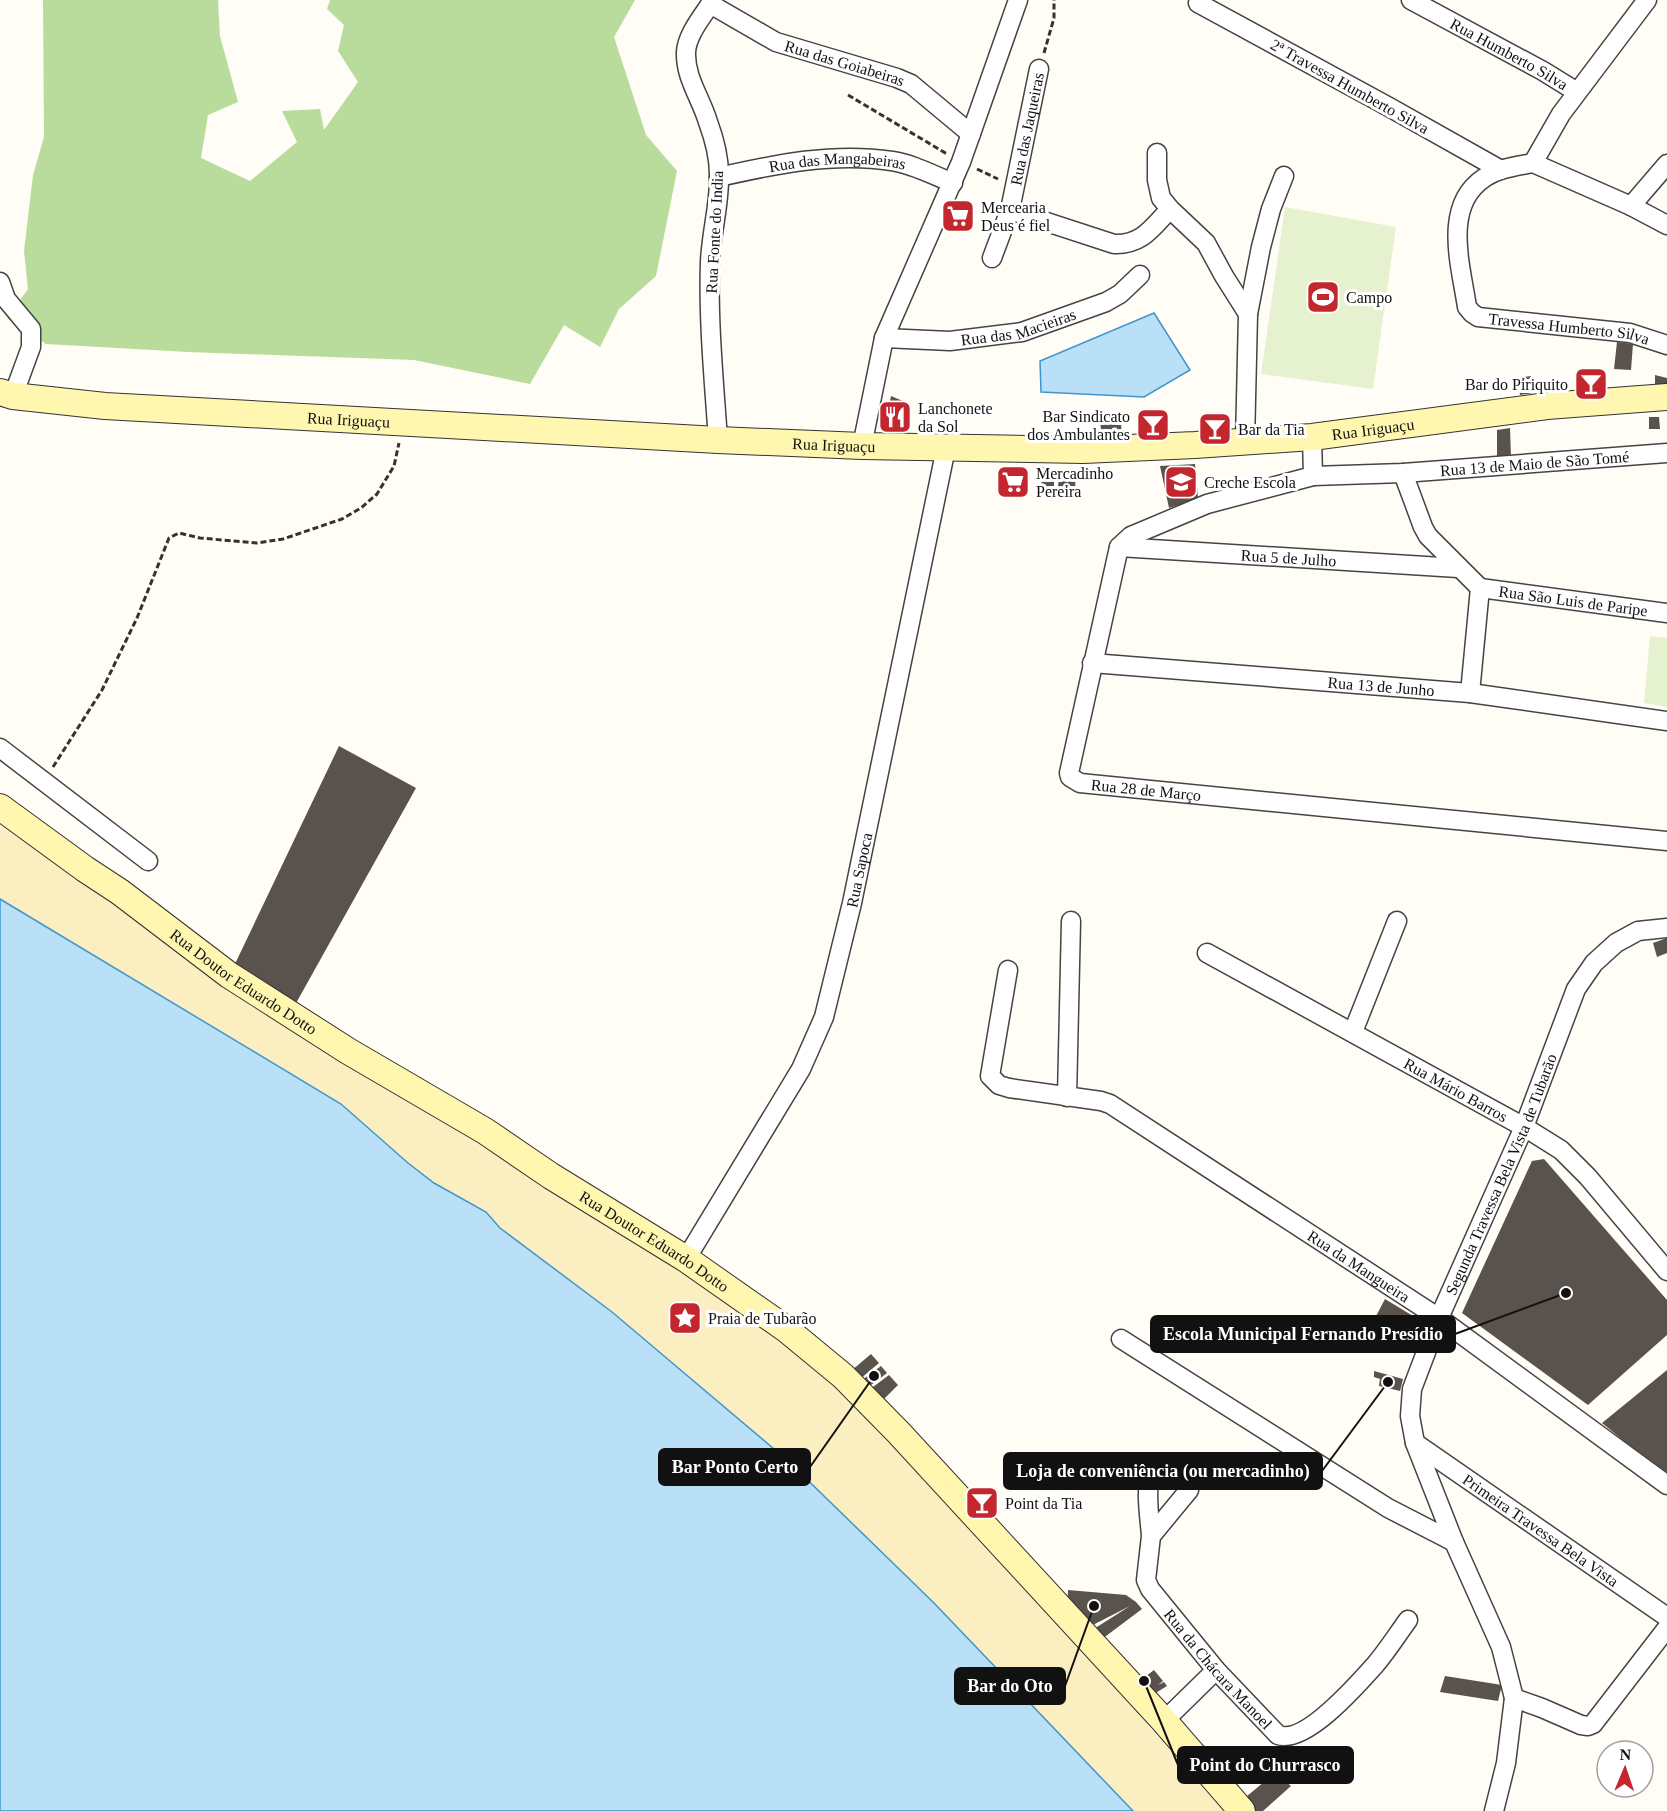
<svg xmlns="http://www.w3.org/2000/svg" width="1667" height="1811" font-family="Georgia,serif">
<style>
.forest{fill:#b9dc9c}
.sand{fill:#fbeec1}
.pitch{fill:#e6f2cf}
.water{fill:#b9e0f7;stroke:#3f96cf;stroke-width:1.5}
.building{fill:#5a524d}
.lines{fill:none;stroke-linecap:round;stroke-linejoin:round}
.minor-casing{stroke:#444;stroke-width:21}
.secondary-casing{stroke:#333;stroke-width:28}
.path{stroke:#333;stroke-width:3;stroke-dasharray:6 3;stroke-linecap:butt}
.minor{stroke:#fff;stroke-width:18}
.secondary{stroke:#fff6b0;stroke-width:26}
.labels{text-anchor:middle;stroke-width:6;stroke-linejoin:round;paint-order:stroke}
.street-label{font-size:16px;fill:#111;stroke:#fff}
.poi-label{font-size:16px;fill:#111;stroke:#fff;text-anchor:start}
.leader{fill:none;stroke:#111;stroke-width:2}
.callout-dot{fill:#111;stroke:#fff;stroke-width:2}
.callout{fill:#111;stroke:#111;stroke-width:2}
.callout-label{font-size:18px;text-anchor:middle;font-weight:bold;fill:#fff}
</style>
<rect width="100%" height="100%" fill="#fffdf5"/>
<!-- forest -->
<path class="forest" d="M 43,0 L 218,0 L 220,36 L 238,102 L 208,115 L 201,158 L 250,181 L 297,142 L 282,111 L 320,109 L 324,130 L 358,82 L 338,51 L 344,25 L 327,9 L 330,0 L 635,0 L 614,37 L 646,135 L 677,171 L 656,276 L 619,309 L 600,347 L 564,325 L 530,384 L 414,360 L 188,352 L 46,344 L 7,318 L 28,289 L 24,251 L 33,175 L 44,137 Z"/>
<!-- sand -->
<path class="sand" d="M 0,826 L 452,1122 L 618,1225 L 760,1324 L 849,1399 L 1025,1586 L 1224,1811 L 1133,1811 L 934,1603 L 500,1228 L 486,1212 L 434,1183 L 408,1163 L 341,1104 L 0,899 Z"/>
<!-- pitch -->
<g class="pitch">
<path d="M 1285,207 L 1396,227 L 1373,389 L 1261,374 Z"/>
<path d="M 1650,636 L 1667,638 L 1667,707 L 1644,703 Z"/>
</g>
<!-- water -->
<g class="water">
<path d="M 1154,313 L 1190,370 L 1144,397 L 1041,392 L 1040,361 Z"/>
<path d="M 0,899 L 341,1104 L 408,1163 L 434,1183 L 486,1212 L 500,1228 L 612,1312 L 787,1460 L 934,1603 L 1133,1811 L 0,1811 Z"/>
</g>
<!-- building -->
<g class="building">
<path d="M 954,208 L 968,214 L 962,225 L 949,219 Z"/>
<path d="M 1617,342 L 1633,344 L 1631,370 L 1614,369 Z"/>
<path d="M 1655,375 L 1667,378 L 1667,386 L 1655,384 Z"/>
<path d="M 1531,376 L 1533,393 L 1520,395 L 1518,378 Z"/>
<path d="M 1581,378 L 1603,378 L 1603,391 L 1580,390 Z"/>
<path d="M 891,396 L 905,402 L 906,435 L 884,431 Z"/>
<path d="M 1120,412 L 1122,436 L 1102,436 L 1099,415 Z"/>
<path d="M 1145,414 L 1163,414 L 1163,433 L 1145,434 Z"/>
<path d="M 1649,417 L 1659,417 L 1660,429 L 1649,429 Z"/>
<path d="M 1510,428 L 1511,458 L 1497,460 L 1497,430 Z"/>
<path d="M 1195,464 L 1198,499 L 1169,508 L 1160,466 Z"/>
<path d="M 1006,467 L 1025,470 L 1023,498 L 1002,493 Z"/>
<path d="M 1042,467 L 1054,469 L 1054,489 L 1041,489 Z"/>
<path d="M 1059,470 L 1076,470 L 1075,490 L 1058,489 Z"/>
<path d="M 339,746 L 416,788 L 295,1005 L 234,966 Z"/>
<path d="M 1667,938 L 1667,953 L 1657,957 L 1653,943 Z"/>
<path d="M 1544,1159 L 1667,1300 L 1667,1335 L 1588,1405 L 1462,1313 L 1532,1161 Z"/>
<path d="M 1385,1299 L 1418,1319 L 1412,1350 L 1364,1339 Z"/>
<path d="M 871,1354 L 879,1363 L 859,1380 L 851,1371 Z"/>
<path d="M 881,1366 L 887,1373 L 867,1388 L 861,1381 Z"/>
<path d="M 1667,1370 L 1667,1476 L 1602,1423 Z"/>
<path d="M 1374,1371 L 1403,1379 L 1400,1391 L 1379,1386 L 1380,1379 L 1374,1377 Z"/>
<path d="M 889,1375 L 898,1385 L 882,1401 L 869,1390 Z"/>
<path d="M 991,1490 L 988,1520 L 975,1510 L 979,1491 Z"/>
<path d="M 1068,1590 L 1126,1595 L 1136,1602 L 1142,1609 L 1098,1642 L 1089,1632 L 1130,1606 L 1087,1628 L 1067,1610 Z"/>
<path d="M 1154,1670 L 1163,1681 L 1158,1685 L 1164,1682 L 1167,1686 L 1149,1697 L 1137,1683 Z"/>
<path d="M 1445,1676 L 1502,1685 L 1498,1701 L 1440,1692 Z"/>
<path d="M 1275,1773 L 1291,1786 L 1263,1811 L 1250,1811 L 1241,1801 Z"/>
</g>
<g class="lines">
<defs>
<g id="minor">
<path d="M 713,0 C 703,16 687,34 686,52 C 685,78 701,98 708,122 C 714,138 719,158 719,175 C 720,204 711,233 710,262 C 708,321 714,381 718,440"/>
<path id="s1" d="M 1411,0 L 1543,71 L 1577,92"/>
<path id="s2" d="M 1647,0 L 1561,114 L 1533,163 C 1517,166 1498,168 1484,178 C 1442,206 1461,266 1467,307 L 1472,313 L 1478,317 L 1630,333 L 1667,345"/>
<path d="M 1198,3 L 1389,107 L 1501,170"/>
<path id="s3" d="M 710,4 L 776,42 L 897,78 L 911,84 L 971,134"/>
<path d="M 1157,153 L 1157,180 L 1161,198 L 1170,209 L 1206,243 L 1224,276 L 1248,314"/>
<path d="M 1533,163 L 1631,206 L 1667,225"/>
<path id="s4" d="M 719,177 C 776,164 834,152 892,161 C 913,164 933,175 953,183"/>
<path d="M 1631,206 L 1667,164"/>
<path d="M 1010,210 L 1114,244 C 1142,245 1152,228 1170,209"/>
<path id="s5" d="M 992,258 L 1010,210 L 1039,69"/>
<path d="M 0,282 L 6,299 L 31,329 L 31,347 L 13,396"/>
<path id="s6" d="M 884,338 L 950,341 L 1022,332 L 1106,302 L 1120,294 L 1140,275"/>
<path id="s7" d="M 1312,437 L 1313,476 L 1207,504 L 1131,536 L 1119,547 L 1069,773 L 1070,777 L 1080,783 L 1667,841"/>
<path d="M 1245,442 L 1248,314 L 1261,247 L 1271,209 L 1284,176"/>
<path d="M 862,446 L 884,338 L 961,162 L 1018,0"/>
<path d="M 1403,473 L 1423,527 L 1428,536 L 1480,588"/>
<path id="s8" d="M 1313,476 L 1403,473 L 1667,453"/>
<path id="s9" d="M 1119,547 L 1458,568"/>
<path id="s10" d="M 1480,588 L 1667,613"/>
<path id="s11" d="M 1092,663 L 1470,693 L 1667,721"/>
<path d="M 1470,693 L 1480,588"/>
<path d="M 0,748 L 148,861"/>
<path id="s12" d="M 1207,953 L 1524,1127 L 1561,1150 L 1588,1177 L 1667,1271"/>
<path id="s13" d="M 1008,970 L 990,1076 L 999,1085 L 1009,1088 L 1101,1101 L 1110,1104 L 1439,1318 L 1667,1485"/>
<path d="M 1353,1032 L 1397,921"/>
<path d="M 1067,1097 L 1071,921"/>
<path id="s14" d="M 686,1259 L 801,1069 L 824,1017 L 852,903 L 946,448"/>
<path d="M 1121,1339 L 1388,1508 L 1454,1542"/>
<path id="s15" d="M 1415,1443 L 1667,1617"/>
<path id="s16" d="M 1151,1536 C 1150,1520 1144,1486 1152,1471 C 1163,1451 1191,1473 1189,1490 L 1151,1536 L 1146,1580 L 1150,1589 L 1216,1670 L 1278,1735 C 1305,1745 1358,1684 1375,1665 C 1387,1651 1397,1635 1408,1620"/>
<path d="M 1514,1698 L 1542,1708 L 1581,1725 L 1588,1726 L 1593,1724 L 1667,1628"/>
<path d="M 1164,1721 L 1216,1670"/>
<path id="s17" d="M 1494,1811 L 1506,1763 L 1514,1698 L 1501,1647 L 1454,1542 L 1415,1443 L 1410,1416 L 1412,1389 L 1439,1318 L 1524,1127 L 1576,989 L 1594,963 L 1616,943 L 1638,931 L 1667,928"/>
</g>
<g id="secondary">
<path id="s18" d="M 0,392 L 13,396 L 105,406 L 718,440 L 862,446 L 1083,450 L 1195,445 L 1312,437 L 1547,406 L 1667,397"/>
<path id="s19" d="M 0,807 L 85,869 L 120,892 L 229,975 L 348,1051 L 485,1131 L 551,1176 L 686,1259 L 786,1329 L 843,1376 L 899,1433 L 1164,1721 L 1242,1811"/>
</g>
</defs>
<!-- minor casing -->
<use href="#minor" class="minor-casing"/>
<!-- secondary casing -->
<use href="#secondary" class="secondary-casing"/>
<!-- path -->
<g class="path">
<path d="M 1044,53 L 1054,18 L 1054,0"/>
<path d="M 848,95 L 947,154"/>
<path d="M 977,169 L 998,179"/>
<path d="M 53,767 L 102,690 L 137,618 L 169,538 L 179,533 L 200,538 L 257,543 L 283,539 L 342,519 L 361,508 L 377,494 L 394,466 L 399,443"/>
</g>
<!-- minor -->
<use href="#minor" class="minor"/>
<!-- secondary -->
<use href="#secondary" class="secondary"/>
</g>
<!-- icons -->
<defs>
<symbol id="supermarket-square" viewBox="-11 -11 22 22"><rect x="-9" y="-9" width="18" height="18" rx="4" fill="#c4262e" stroke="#fff"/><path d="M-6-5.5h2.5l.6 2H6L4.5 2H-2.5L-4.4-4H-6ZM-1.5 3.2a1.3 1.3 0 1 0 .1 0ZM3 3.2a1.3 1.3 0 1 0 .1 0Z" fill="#fff"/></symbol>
<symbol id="stadium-square" viewBox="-11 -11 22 22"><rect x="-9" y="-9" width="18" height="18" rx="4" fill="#c4262e" stroke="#fff"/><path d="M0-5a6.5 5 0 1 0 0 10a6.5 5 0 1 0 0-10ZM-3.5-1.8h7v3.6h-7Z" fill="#fff"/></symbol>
<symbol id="bar-square" viewBox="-11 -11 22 22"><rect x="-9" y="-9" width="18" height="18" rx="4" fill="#c4262e" stroke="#fff"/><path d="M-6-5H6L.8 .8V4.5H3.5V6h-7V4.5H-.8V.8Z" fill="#fff"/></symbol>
<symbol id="restaurant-square" viewBox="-11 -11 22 22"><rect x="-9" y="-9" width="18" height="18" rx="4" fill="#c4262e" stroke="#fff"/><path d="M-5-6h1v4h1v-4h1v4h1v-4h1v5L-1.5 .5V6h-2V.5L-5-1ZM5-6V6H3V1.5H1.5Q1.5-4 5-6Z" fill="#fff"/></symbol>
<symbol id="school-square" viewBox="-11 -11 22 22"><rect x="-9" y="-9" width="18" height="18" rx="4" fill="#c4262e" stroke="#fff"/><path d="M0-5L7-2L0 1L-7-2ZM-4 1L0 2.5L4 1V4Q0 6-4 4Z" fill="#fff"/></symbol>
<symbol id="sight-square" viewBox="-11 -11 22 22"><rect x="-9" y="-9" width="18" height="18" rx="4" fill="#c4262e" stroke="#fff"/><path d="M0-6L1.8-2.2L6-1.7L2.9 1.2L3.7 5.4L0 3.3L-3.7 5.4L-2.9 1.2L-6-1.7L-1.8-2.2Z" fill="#fff"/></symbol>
</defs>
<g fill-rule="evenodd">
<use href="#supermarket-square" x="939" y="197" width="38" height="38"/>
<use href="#stadium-square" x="1304" y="278" width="38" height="38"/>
<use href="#bar-square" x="1572" y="365" width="38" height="38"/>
<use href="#restaurant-square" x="876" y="398" width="38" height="38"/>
<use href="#bar-square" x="1134" y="406" width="38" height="38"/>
<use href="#bar-square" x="1196" y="410" width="38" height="38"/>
<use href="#supermarket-square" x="994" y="463" width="38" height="38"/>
<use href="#school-square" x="1162" y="463" width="38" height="38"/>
<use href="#sight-square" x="666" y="1299" width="38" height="38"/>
<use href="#bar-square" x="963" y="1484" width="38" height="38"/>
</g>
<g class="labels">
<!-- street labels -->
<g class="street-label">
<text dy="6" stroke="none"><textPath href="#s1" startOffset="112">Rua Humberto Silva</textPath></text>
<text dy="6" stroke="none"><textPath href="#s3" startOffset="148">Rua das Goiabeiras</textPath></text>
<text transform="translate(1350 86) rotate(29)" y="6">2ª Travessa Humberto Silva</text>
<text dy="6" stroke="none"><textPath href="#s5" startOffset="134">Rua das Jaqueiras</textPath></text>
<text dy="6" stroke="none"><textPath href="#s4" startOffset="120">Rua das Mangabeiras</textPath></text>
<text transform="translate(714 232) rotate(-87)" y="6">Rua Fonte do India</text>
<text dy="6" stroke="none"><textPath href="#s6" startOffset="136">Rua das Macieiras</textPath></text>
<text dy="6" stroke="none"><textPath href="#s2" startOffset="496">Travessa Humberto Silva</textPath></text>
<text dy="6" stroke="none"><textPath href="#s18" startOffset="350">Rua Iriguaçu</textPath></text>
<text dy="6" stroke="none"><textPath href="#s18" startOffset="1376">Rua Iriguaçu</textPath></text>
<text dy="6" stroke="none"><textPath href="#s18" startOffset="836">Rua Iriguaçu</textPath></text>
<text dy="6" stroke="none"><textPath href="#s8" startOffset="222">Rua 13 de Maio de São Tomé</textPath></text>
<text dy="6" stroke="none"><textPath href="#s9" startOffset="170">Rua 5 de Julho</textPath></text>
<text dy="6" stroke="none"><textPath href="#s10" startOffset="94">Rua São Luis de Paripe</textPath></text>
<text dy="6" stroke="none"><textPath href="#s11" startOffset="290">Rua 13 de Junho</textPath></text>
<text dy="6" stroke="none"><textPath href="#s7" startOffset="561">Rua 28 de Março</textPath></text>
<text dy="6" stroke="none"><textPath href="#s14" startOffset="430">Rua Sapoca</textPath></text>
<text dy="6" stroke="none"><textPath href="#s19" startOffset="300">Rua Doutor Eduardo Dotto</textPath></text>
<text dy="6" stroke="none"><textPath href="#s12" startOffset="284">Rua Mário Barros</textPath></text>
<text dy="6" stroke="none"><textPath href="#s17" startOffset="676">Segunda Travessa Bela Vista de Tubarão</textPath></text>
<text dy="6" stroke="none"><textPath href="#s19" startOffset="786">Rua Doutor Eduardo Dotto</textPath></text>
<text dy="6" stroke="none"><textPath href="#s13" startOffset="530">Rua da Mangueira</textPath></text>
<text dy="6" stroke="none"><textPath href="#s15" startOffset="153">Primeira Travessa Bela Vista</textPath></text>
<text dy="6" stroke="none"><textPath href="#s16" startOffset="340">Rua da Chácara Manoel</textPath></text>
</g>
<!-- poi labels -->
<g class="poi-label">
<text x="981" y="213">Mercearia<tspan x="981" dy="18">Deus é fiel</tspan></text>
<text x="1346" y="303">Campo</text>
<text x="1568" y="390" text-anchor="end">Bar do Piriquito</text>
<text x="918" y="414">Lanchonete<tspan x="918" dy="18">da Sol</tspan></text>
<text x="1130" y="422" text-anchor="end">Bar Sindicato<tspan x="1130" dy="18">dos Ambulantes</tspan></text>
<text x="1238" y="435">Bar da Tia</text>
<text x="1036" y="479">Mercadinho<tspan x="1036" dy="18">Pereira</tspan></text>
<text x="1204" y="488">Creche Escola</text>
<text x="708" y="1324">Praia de Tubarão</text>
<text x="1005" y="1509">Point da Tia</text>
</g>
</g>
<!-- callouts -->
<path class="leader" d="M1566 1293L1455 1334M874 1376L810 1467M1388 1382L1322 1471M1094 1606L1065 1686M1144 1681L1178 1765"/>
<g class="callout-dot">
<circle cx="1566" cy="1293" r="6"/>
<circle cx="874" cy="1376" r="6"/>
<circle cx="1388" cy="1382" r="6"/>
<circle cx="1094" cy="1606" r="6"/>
<circle cx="1144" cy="1681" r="6"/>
</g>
<g class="callout">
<rect x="1151" y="1316" width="304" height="36" rx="6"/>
<rect x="659" y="1449" width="151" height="36" rx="6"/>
<rect x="1004" y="1453" width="318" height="36" rx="6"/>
<rect x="955" y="1668" width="110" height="36" rx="6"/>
<rect x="1178" y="1747" width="175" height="36" rx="6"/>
</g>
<g class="callout-label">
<text x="1303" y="1340">Escola Municipal Fernando Presídio</text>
<text x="735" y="1473">Bar Ponto Certo</text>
<text x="1163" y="1477">Loja de conveniência (ou mercadinho)</text>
<text x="1010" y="1692">Bar do Oto</text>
<text x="1265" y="1771">Point do Churrasco</text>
</g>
<!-- north arrow -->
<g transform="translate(1625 1769) rotate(2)"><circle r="28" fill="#ffffff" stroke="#a0a0a0" stroke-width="1.5"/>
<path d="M0-4.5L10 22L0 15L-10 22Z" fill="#c4262e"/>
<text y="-9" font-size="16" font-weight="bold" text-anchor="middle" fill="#111111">N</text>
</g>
</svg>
